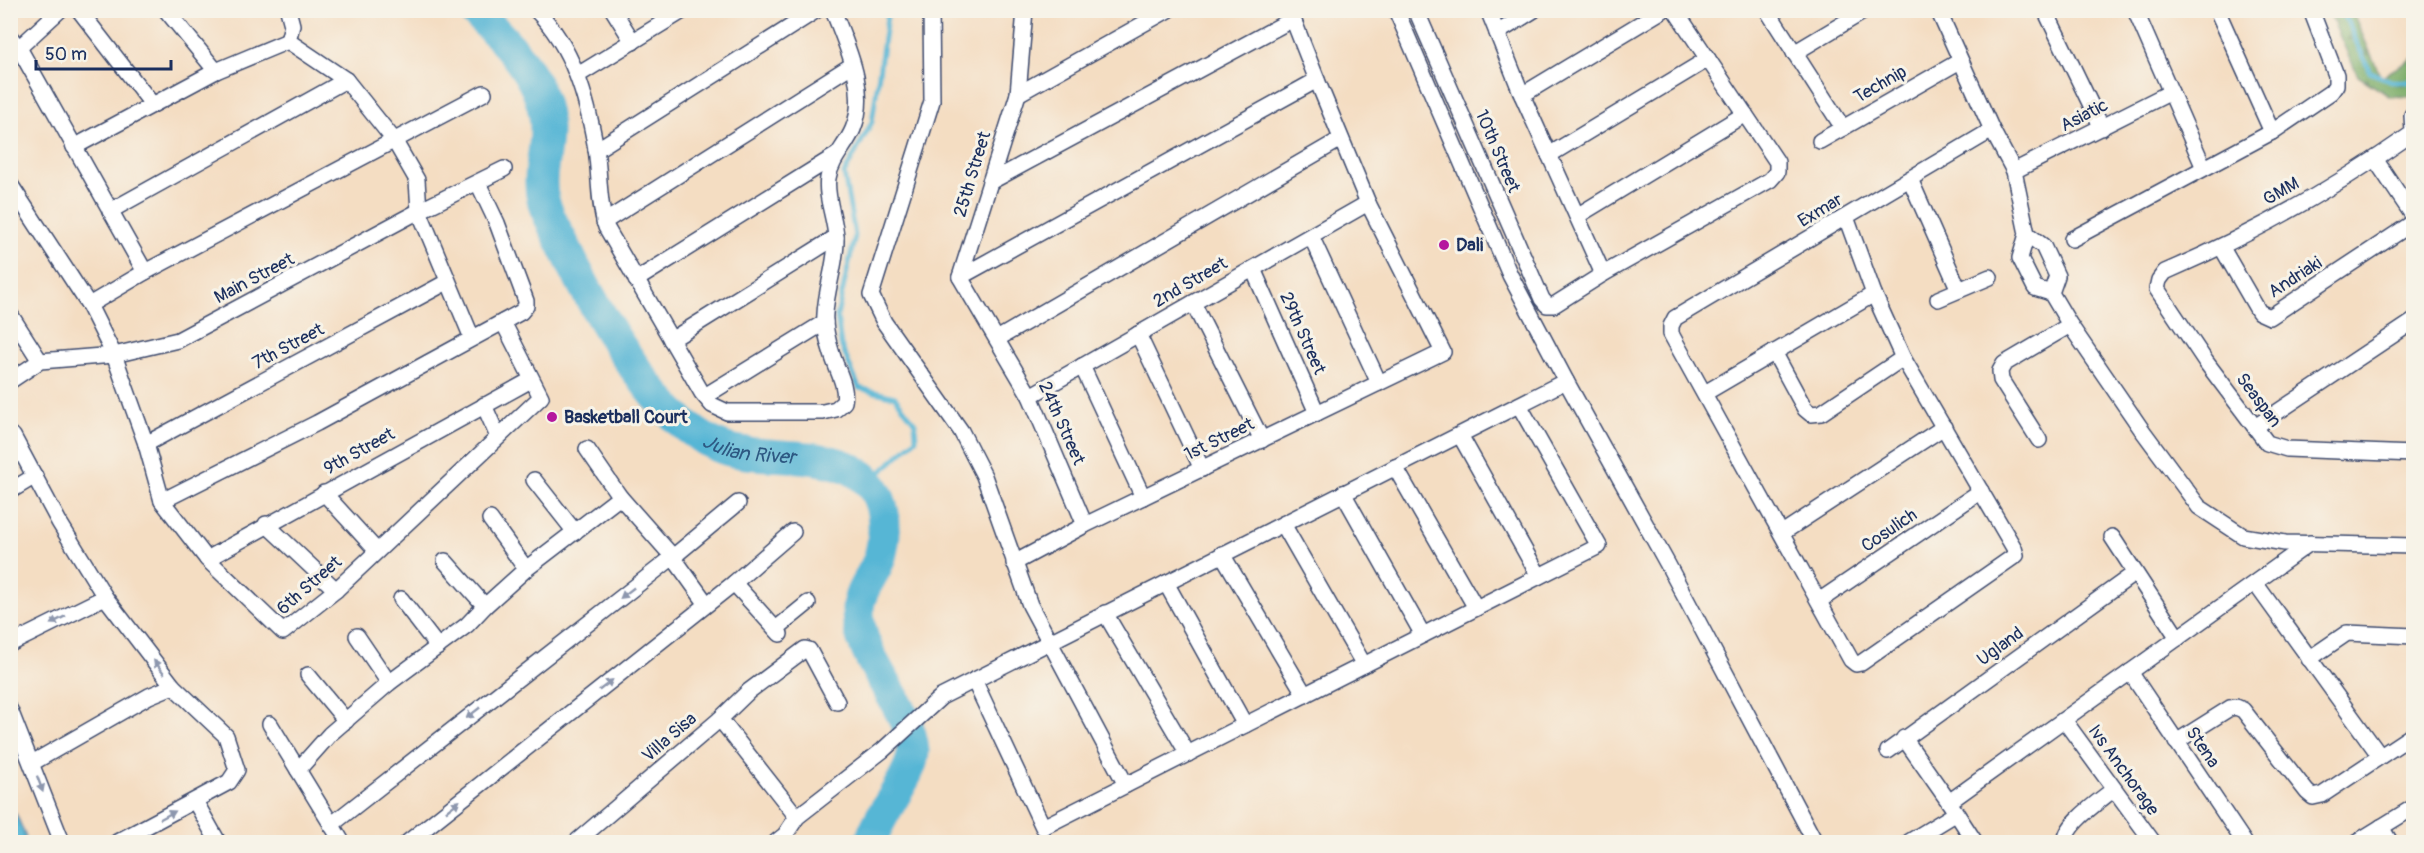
<svg xmlns="http://www.w3.org/2000/svg" width="2424" height="853" font-family="Pangolin,sans-serif">
<style>
.forest{fill:url(#forest-firs);stroke:#4a6c62;stroke-width:1.5}
.water{fill:url(#water-ripples);stroke:#39729a;stroke-width:1.5}
.lines{fill:none;stroke-linecap:round;stroke-linejoin:round}
.stream{stroke:#57b6d5;stroke-width:5}
.river{stroke:#57b6d5;stroke-width:33}
.minor-casing{stroke:#3c496d;stroke-width:18}
.minor{stroke:#fff;stroke-width:15}
.oneway{fill:#8d97ae}
.poi-dot{fill:#b5179e;stroke:#f7f3e8;stroke-width:2}
.labels{text-anchor:middle;stroke-width:6;stroke-linejoin:round;paint-order:stroke}
.street-label{font-size:18px;fill:#1b2f5e;stroke:#f7f3e8}
.poi-label{font-size:18px;font-weight:bold;fill:#1b2f5e;stroke:#f7f3e8;text-anchor:start}
.water-label{font-size:20px;font-style:italic;fill:#2d5882;stroke:#f7f3e8}
</style>
<defs>
<pattern id="forest-firs" width="22" height="20" patternUnits="userSpaceOnUse" patternTransform="scale(1.5)"><rect width="22" height="20" fill="#78aa65"/><path d="M5 1l3.5 6h-7zM16 11l3.5 6h-7z" fill="#628b56"/></pattern>
<pattern id="water-ripples" width="26" height="14" patternUnits="userSpaceOnUse" patternTransform="scale(1.5)"><rect width="26" height="14" fill="#57b6d5"/><path d="M2 4q2-2 4 0t4 0M15 11q2-2 4 0t4 0" fill="none" stroke="#4794b0"/></pattern>
</defs>
<rect width="100%" height="100%" fill="#f7f3e8"/>
<filter id="ink" filterUnits="userSpaceOnUse"><feTurbulence type="fractalNoise" baseFrequency=".0167" numOctaves="2"/><feDisplacementMap in="SourceGraphic" scale="12" xChannelSelector="R" yChannelSelector="G"/><feConvolveMatrix kernelMatrix="1 2 1 2 8 2 1 2 1" color-interpolation-filters="sRGB"/></filter>
<filter id="wash" filterUnits="userSpaceOnUse"><feTurbulence type="fractalNoise" baseFrequency=".008" numOctaves="4" result="noise"/><feDisplacementMap in="SourceGraphic" scale="24" xChannelSelector="R" yChannelSelector="G"/><feGaussianBlur stdDeviation="1.35" result="paint"/><feColorMatrix in="noise" values="0 0 0 0 0 0 0 0 0 0 0 0 0 0 0 0 0 1.4 0 .05"/><feComposite in="paint" operator="in"/></filter>
<g filter="url(#wash)">
<rect width="100%" height="100%" fill="#f4ddc2"/>
<!-- forest -->
<path class="forest" d="M 2328,11 L 2352,11 L 2381,77 L 2413,58 L 2413,97 L 2389,96 L 2358,76 Z"/>
<!-- water -->
<path class="water" d="M 11,814 L 16,814 L 26,837 L 21,842 L 14,842 L 11,836 Z"/>
<g class="lines">
<!-- stream -->
<g class="stream">
<path d="M 2342,10 L 2370,72 L 2391,81 L 2414,82"/>
<path d="M 869,483 L 916,439 L 915,423 L 895,397 L 859,388 L 841,345 L 837,316 L 855,236 L 844,174 L 872,122 L 888,10"/>
</g>
<!-- river -->
<path class="river" id="s1" d="M 473,10 C 507,41 547,82 546,131 C 546,154 537,178 543,200 C 547,215 556,230 563,244 C 589,299 629,368 670,411 C 684,426 704,441 723,448 C 768,464 857,442 879,499 C 886,517 885,538 880,557 C 874,576 858,590 858,611 C 858,661 910,704 913,751 C 914,774 877,815 871,842"/>
</g>
</g>
<g filter="url(#ink)">
<g class="lines">
<defs>
<g id="minor">
<path d="M 79,10 L 152,104"/>
<path d="M 166,10 L 216,71"/>
<path d="M 536,10 C 573,47 587,98 596,149 C 600,175 598,202 606,227 L 702,393 L 712,405 L 727,412 L 823,412 L 836,409 L 844,402 C 847,385 837,371 832,354 C 828,342 824,327 825,314 C 826,288 837,263 836,237 C 835,218 825,196 828,178 C 831,159 846,146 853,129 C 869,91 847,47 833,10"/>
<path d="M 613,10 L 633,42"/>
<path d="M 931,10 L 932,101 L 871,295 L 884,322 L 961,431 L 984,476 L 1030,605 L 1126,785"/>
<path d="M 1025,10 L 1018,94 L 960,277 L 1030,396 L 1085,525"/>
<path d="M 1396,10 L 1510,275 L 1566,381 L 1667,563 L 1815,842"/>
<path d="M 1416,10 L 1542,299 L 1547,305 L 1554,305 L 1603,274 L 1770,180 L 1777,172 L 1777,162 L 1675,10"/>
<path d="M 1488,10 L 1522,95 L 1603,274"/>
<path d="M 1767,10 L 1843,128"/>
<path d="M 1938,10 L 1992,130 L 2014,171 L 2027,234 L 2020,258 L 2035,288 L 2051,293 L 2070,325 L 2142,430 L 2199,507 L 2243,536 L 2285,543 L 2414,546"/>
<path d="M 2045,10 L 2102,128"/>
<path d="M 2135,10 L 2204,168"/>
<path d="M 2217,10 L 2272,132"/>
<path d="M 1497,33 L 1534,10"/>
<path d="M 10,37 L 19,48 L 145,272"/>
<path d="M 288,41 L 292,25 L 288,10"/>
<path d="M 1794,53 L 1866,10"/>
<path d="M 10,56 L 60,10"/>
<path d="M 578,75 L 684,10"/>
<path d="M 1018,94 L 1168,10"/>
<path d="M 1522,95 L 1663,10"/>
<path d="M 2412,115 L 2413,133 C 2336,187 2251,235 2165,272 L 2159,280 L 2157,289 L 2206,362 L 2267,443 L 2287,449 L 2414,454"/>
<path d="M 1820,141 L 1960,61"/>
<path d="M 74,147 L 216,71 L 288,41 L 346,80 L 394,140 L 417,180 L 419,211 L 472,338"/>
<path d="M 596,150 L 817,10"/>
<path d="M 1549,155 L 1708,59"/>
<path d="M 2375,159 L 2414,217"/>
<path d="M 2014,171 L 2171,92"/>
<path d="M 1910,179 L 1959,290"/>
<path d="M 990,182 L 1293,19 L 1290,10"/>
<path d="M 10,184 L 89,305 L 114,355 L 146,444 L 162,501 L 207,559 L 283,632 L 336,590 L 541,397 L 503,322"/>
<path d="M 110,211 L 346,80"/>
<path d="M 1577,216 L 1745,114"/>
<path d="M 1846,217 L 1874,294 L 1903,358 L 2014,548 L 2016,555 L 1861,663 L 1856,664 L 1851,660 L 1671,334 L 1671,326 L 1675,318 L 1992,130"/>
<path d="M 604,222 L 852,65"/>
<path d="M 2027,234 L 2043,246 L 2057,276 L 2051,293"/>
<path d="M 1311,236 L 1379,383"/>
<path d="M 2072,239 L 2272,132 L 2331,92 L 2336,85 L 2336,75 L 2311,10"/>
<path d="M 2222,248 L 2259,312 L 2270,317 L 2414,222"/>
<path d="M 1253,269 L 1317,413"/>
<path d="M 960,277 L 1317,80 L 1293,19"/>
<path d="M 636,280 L 835,156"/>
<path d="M 1938,299 L 1990,277"/>
<path d="M 1193,303 L 1262,440"/>
<path d="M 89,305 L 145,272 L 484,93"/>
<path d="M 10,314 L 40,361"/>
<path d="M 1138,334 L 1202,469"/>
<path d="M 997,339 L 1341,139"/>
<path d="M 671,340 L 836,237"/>
<path d="M 1774,352 L 1805,409 L 1811,414 L 1821,413 L 1903,358"/>
<path d="M 1082,366 L 1143,497"/>
<path d="M 10,381 L 40,361 L 114,355 L 178,340 L 419,211 L 504,169"/>
<path d="M 1705,393 L 1874,294"/>
<path d="M 705,396 L 825,322"/>
<path d="M 1030,396 L 1368,203"/>
<path d="M 484,405 L 498,437"/>
<path d="M 2255,427 L 2414,321"/>
<path d="M 1460,435 L 1539,576"/>
<path d="M 13,436 L 59,522 L 105,597 L 173,686 L 226,736 L 237,770 L 229,782 L 117,842"/>
<path d="M 2039,440 L 2001,380 L 2000,371 L 2004,364 L 2070,325"/>
<path d="M 146,444 L 447,282"/>
<path d="M 587,449 L 620,497 L 673,557 L 706,603"/>
<path d="M 1395,467 L 1476,608"/>
<path d="M 534,480 L 575,532"/>
<path d="M 10,491 L 35,476"/>
<path d="M 324,493 L 377,551"/>
<path d="M 1343,493 L 1423,635"/>
<path d="M 162,501 L 317,423 L 521,312 L 526,306 L 526,301 L 497,223 L 478,183"/>
<path d="M 490,519 L 526,569"/>
<path d="M 266,524 L 336,590"/>
<path d="M 1283,524 L 1364,665"/>
<path d="M 1782,533 L 1944,427"/>
<path d="M 2112,537 L 2178,638"/>
<path d="M 1222,554 L 1305,695"/>
<path d="M 207,559 L 531,380"/>
<path d="M 445,561 L 485,606"/>
<path d="M 1014,563 L 1085,525 L 1443,352 L 1368,203 L 1317,80"/>
<path d="M 734,583 L 780,634"/>
<path d="M 1166,583 L 1245,725"/>
<path d="M 2255,583 L 2380,756"/>
<path d="M 401,599 L 438,647"/>
<path d="M 1819,601 L 1981,491"/>
<path d="M 1105,613 L 1188,754"/>
<path d="M 776,629 L 808,603"/>
<path d="M 357,636 L 389,683"/>
<path d="M 10,644 L 105,597"/>
<path d="M 2309,659 L 2347,633 L 2414,636"/>
<path d="M 2130,672 L 2244,842"/>
<path d="M 308,675 L 346,721"/>
<path d="M 974,680 L 1043,827 L 1599,546 L 1519,405"/>
<path d="M 10,710 L 62,842"/>
<path d="M 720,719 L 749,691 L 805,649 L 809,650 L 837,702"/>
<path d="M 2064,720 L 2153,842"/>
<path d="M 270,724 L 342,842"/>
<path d="M 1904,738 L 1949,802 L 1975,842"/>
<path d="M 2176,742 L 2230,708 L 2236,707 L 2243,710 L 2307,792 L 2313,797 L 2322,795 L 2414,734"/>
<path d="M 1888,751 L 2135,573"/>
<path d="M 32,763 L 149,696 L 173,686"/>
<path d="M 298,770 L 330,734 L 389,683 L 467,625 L 485,606 L 526,569 L 620,497"/>
<path d="M 195,801 L 218,842"/>
<path d="M 1949,802 L 2310,543"/>
<path d="M 331,825 L 673,557 L 738,503"/>
<path d="M 2381,827 L 2390,842"/>
<path d="M 408,842 L 734,583 L 793,532"/>
<path d="M 576,842 L 720,719 L 797,817"/>
<path d="M 776,842 L 785,835 L 797,817 L 883,750 L 941,697 L 1566,381"/>
<path d="M 1909,842 L 1955,814"/>
<path d="M 2066,842 C 2063,825 2101,800 2114,789"/>
<path d="M 2357,842 L 2414,807"/>
</g>
</defs>
<!-- minor casing -->
<use href="#minor" class="minor-casing"/>
<!-- minor -->
<use href="#minor" class="minor"/>
</g>
<!-- one-way arrows -->
<defs><path id="oneway-solid" d="M-6-.8H1V-3.2L6.5 0L1 3.2V.8H-6Z" transform="scale(1.5)"/></defs>
<g class="oneway">
<use href="#oneway-solid" transform="translate(627 593) rotate(142)"/>
<use href="#oneway-solid" transform="translate(58 620) rotate(153)"/>
<use href="#oneway-solid" transform="translate(159 667) rotate(-128)"/>
<use href="#oneway-solid" transform="translate(606 685) rotate(-38)"/>
<use href="#oneway-solid" transform="translate(473 713) rotate(142)"/>
<use href="#oneway-solid" transform="translate(40 784) rotate(70)"/>
<use href="#oneway-solid" transform="translate(453 806) rotate(-38)"/>
<use href="#oneway-solid" transform="translate(168 815) rotate(-28)"/>
</g>
</g>
<!-- markers -->
<g class="poi-dot">
<circle cx="1444" cy="245" r="6"/>
<circle cx="552" cy="417" r="6"/>
</g>
<g class="labels">
<!-- street labels -->
<g class="street-label">
<text transform="translate(1880 84) rotate(-30)" y="6">Technip</text>
<text transform="translate(2084 115) rotate(-27)" y="6">Asiatic</text>
<text transform="translate(1498 151) rotate(67)" y="6">10th Street</text>
<text transform="translate(972 174) rotate(-73)" y="6">25th Street</text>
<text transform="translate(2281 191) rotate(-30)" y="6">GMM</text>
<text transform="translate(1820 210) rotate(-31)" y="6">Exmar</text>
<text transform="translate(2295 277) rotate(-33)" y="6">Andriaki</text>
<text transform="translate(254 278) rotate(-28)" y="6">Main Street</text>
<text transform="translate(1190 282) rotate(-30)" y="6">2nd Street</text>
<text transform="translate(1303 333) rotate(66)" y="6">29th Street</text>
<text transform="translate(288 346) rotate(-28)" y="6">7th Street</text>
<text transform="translate(2259 400) rotate(53)" y="6">Seaspan</text>
<text transform="translate(1062 423) rotate(66)" y="6">24th Street</text>
<text transform="translate(1219 439) rotate(-26)" y="6">1st Street</text>
<text transform="translate(359 451) rotate(-29)" y="6">9th Street</text>
<text transform="translate(1889 530) rotate(-34)" y="6">Cosulich</text>
<text transform="translate(309 585) rotate(-41)" y="6">6th Street</text>
<text transform="translate(2000 646) rotate(-36)" y="6">Ugland</text>
<text transform="translate(669 737) rotate(-41)" y="6">Villa Sisa</text>
<text transform="translate(2203 747) rotate(56)" y="6">Stena</text>
<text transform="translate(2124 770) rotate(54)" y="6">Ivs Anchorage</text>
</g>
<!-- poi labels -->
<g class="poi-label">
<text x="1456" y="251">Dali</text>
<text x="564" y="423">Basketball Court</text>
</g>
<!-- water labels -->
<g class="water-label">
<text dy="7" stroke="none"><textPath href="#s1" startOffset="554">Julian River</textPath></text>
</g>
</g>
<!-- margin -->
<rect width="2424" height="853" fill="none" stroke="#f7f3e8" stroke-width="36"/>
<!-- scale -->
<path d="M36 60v9h135v-9" fill="none" stroke="#1b2f5e" stroke-width="3"/>
<text x="45" y="60" font-size="18" fill="#1b2f5e" stroke="#f7f3e8" stroke-width="4.5" paint-order="stroke">50 m</text>
</svg>
